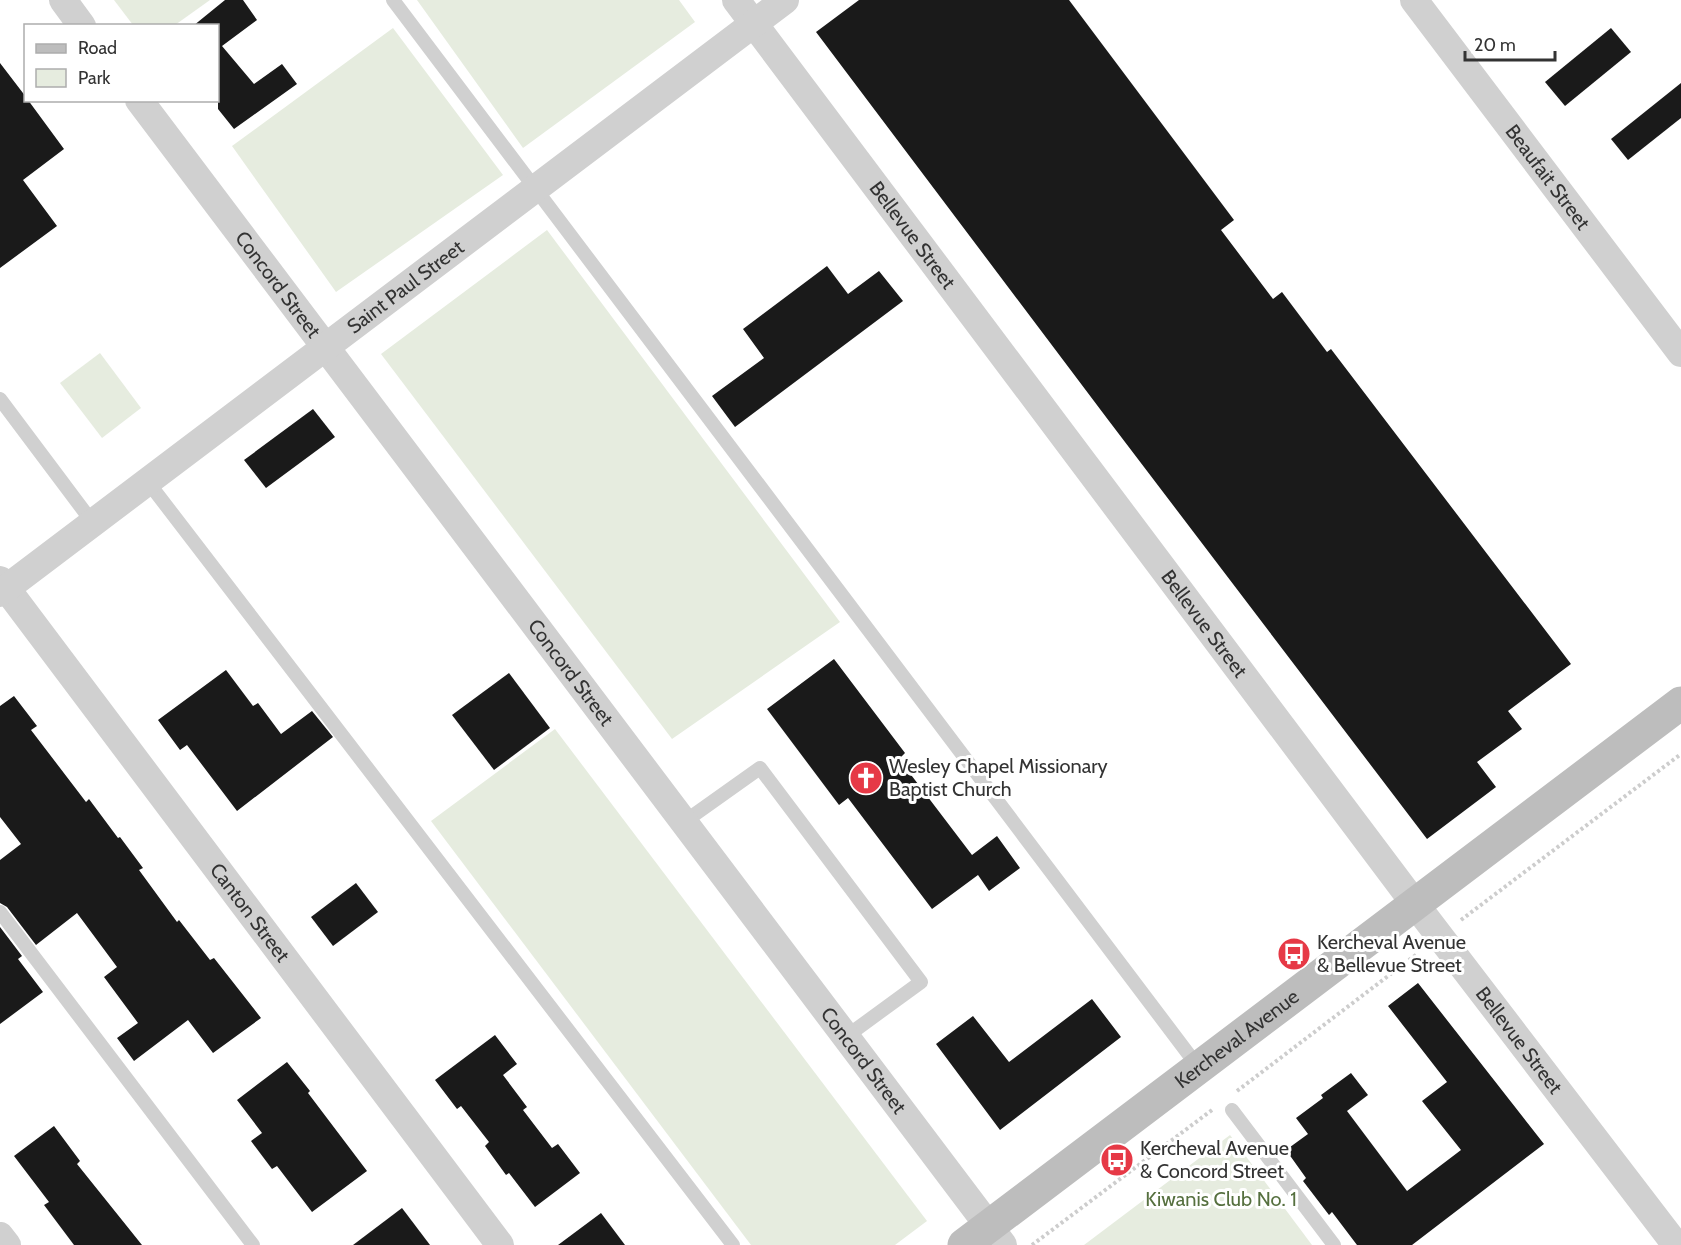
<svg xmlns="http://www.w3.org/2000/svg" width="1681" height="1245" font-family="Cabin,sans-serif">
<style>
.green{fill:#e6ecdf}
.building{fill:#1a1a1a}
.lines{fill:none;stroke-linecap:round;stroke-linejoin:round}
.path{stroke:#cdcdcd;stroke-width:4;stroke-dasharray:3 3;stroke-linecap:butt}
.lane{stroke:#d0d0d0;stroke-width:14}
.street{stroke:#d0d0d0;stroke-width:28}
.secondary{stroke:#bdbdbd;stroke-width:33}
.labels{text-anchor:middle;stroke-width:6;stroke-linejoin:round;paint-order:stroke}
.street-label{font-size:20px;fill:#333;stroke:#fff}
.poi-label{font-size:20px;fill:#333;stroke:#fff;text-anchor:start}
.park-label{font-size:20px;fill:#56703f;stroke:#fff}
</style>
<rect width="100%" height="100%" fill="#fff"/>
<!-- green -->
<g class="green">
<path d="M 114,0 L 210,0 L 175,25 L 133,25 Z"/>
<path d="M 417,0 L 679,0 L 695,22 L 523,148 Z"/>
<path d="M 393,28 L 503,175 L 336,292 L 232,146 Z"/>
<path d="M 547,230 L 840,622 L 672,739 L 381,354 Z"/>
<path d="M 100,353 L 141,408 L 102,438 L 60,383 Z"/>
<path d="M 555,729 L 927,1221 L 895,1245 L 751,1245 L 431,821 Z"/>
<path d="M 1230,1135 L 1312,1245 L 1084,1245 Z"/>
</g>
<!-- building -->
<g class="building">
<path d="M 225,0 L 243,0 L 257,20 L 222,46 L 254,84 L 282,64 L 297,84 L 234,129 L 218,109 L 218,26 L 193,26 Z"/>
<path d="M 859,0 L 1069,0 L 1234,220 L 1221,230 L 1273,299 L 1282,292 L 1327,352 L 1331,349 L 1571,664 L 1508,711 L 1522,729 L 1477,762 L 1496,787 L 1427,839 L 1109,421 L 816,32 Z"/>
<path d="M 1611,28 L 1631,52 L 1565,106 L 1545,82 Z"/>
<path d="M 0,63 L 26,97 L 26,100 L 28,100 L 64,149 L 23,180 L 57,226 L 0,268 Z"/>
<path d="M 1681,83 L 1681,118 L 1628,160 L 1611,139 Z"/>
<path d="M 827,266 L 848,294 L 879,271 L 903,301 L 735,427 L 712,396 L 764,358 L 743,329 Z"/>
<path d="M 313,409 L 335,437 L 266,488 L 244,460 Z"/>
<path d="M 834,659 L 905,753 L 899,759 L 972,855 L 997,836 L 1020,868 L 989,891 L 978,875 L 932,909 L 848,798 L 839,805 L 767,709 Z"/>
<path d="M 226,670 L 253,706 L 258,703 L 281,734 L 312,711 L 333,737 L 237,811 L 187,745 L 180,750 L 158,720 Z"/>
<path d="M 509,673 L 550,728 L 494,770 L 452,715 Z"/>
<path d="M 14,696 L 37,726 L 31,730 L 86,802 L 89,799 L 118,838 L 120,837 L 143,868 L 139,870 L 177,922 L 179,920 L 210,960 L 214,958 L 261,1018 L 213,1053 L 188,1020 L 134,1061 L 117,1038 L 138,1023 L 104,977 L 117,967 L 77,913 L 36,945 L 7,907 L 0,903 L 0,860 L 21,844 L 0,817 L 0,706 Z"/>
<path d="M 356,883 L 378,912 L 333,946 L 311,917 Z"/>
<path d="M 0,927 L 22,956 L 18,959 L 43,992 L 0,1024 Z"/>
<path d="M 1418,983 L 1544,1144 L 1412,1245 L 1357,1245 L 1332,1212 L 1329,1215 L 1303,1181 L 1306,1178 L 1286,1150 L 1308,1134 L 1296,1118 L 1323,1098 L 1321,1095 L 1351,1073 L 1368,1095 L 1347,1111 L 1407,1191 L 1461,1150 L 1422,1101 L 1447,1082 L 1388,1006 Z"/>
<path d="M 1092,999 L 1121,1037 L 1000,1130 L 936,1044 L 973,1016 L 1009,1062 Z"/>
<path d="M 495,1035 L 517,1064 L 503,1075 L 527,1107 L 523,1110 L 552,1148 L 558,1144 L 580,1173 L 535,1207 L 509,1173 L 506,1175 L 485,1146 L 489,1142 L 461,1106 L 457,1109 L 435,1080 Z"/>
<path d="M 287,1062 L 310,1091 L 308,1093 L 367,1171 L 312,1212 L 277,1166 L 272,1169 L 251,1141 L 262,1133 L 237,1100 Z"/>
<path d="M 54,1126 L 80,1161 L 77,1164 L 142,1245 L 74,1245 L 44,1205 L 49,1202 L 14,1156 Z"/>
<path d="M 402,1208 L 430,1245 L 353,1245 Z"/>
<path d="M 601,1213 L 625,1245 L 558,1245 Z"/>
</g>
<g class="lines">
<!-- path -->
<g class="path">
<path d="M 1461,920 L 1681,754"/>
<path d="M 1237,1091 L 1417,954"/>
<path d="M 1032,1245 L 1212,1110"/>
</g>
<!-- lane -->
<g class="lane">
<path d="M 393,0 L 1199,1068"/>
<path d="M 0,399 L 93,523"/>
<path d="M 148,482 L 733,1245"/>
<path d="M 684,822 L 760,768 L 921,982 L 847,1036"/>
<path d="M 0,912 L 253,1245"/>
<path d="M 1232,1110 L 1334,1245"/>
</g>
<!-- street -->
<g class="street">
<path d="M 63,0 L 82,26"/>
<path id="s1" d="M 736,0 L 1415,904 L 1676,1245"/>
<path id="s2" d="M 1414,0 L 1681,353"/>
<path id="s3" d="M 139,100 L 1003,1245"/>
<path id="s4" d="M 0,580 L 500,1245"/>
<path id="s5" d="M 0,593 L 785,0"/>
<path d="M 0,1236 L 7,1245"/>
</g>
<!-- secondary -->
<path class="secondary" id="s6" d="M 964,1245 L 1681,703"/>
</g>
<!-- icons -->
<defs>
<symbol id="church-disc" viewBox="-11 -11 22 22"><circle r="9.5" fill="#e63946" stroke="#fff"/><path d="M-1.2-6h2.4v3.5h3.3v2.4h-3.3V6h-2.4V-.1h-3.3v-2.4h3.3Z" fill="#fff"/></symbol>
<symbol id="bus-disc" viewBox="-11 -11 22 22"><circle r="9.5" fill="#e63946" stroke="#fff"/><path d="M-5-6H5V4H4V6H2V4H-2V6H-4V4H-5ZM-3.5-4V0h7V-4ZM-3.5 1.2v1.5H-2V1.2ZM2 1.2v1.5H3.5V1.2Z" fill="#fff"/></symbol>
</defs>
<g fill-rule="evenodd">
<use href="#church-disc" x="847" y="759" width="38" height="38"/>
<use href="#bus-disc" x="1275" y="935" width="38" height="38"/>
<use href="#bus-disc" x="1098" y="1141" width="38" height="38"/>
</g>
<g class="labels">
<!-- street labels -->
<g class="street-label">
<text dy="7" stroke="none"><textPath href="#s2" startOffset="222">Beaufait Street</textPath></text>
<text dy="7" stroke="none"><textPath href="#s1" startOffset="294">Bellevue Street</textPath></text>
<text dy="7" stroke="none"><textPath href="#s3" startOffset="231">Concord Street</textPath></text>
<text dy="7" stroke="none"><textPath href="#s5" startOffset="508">Saint Paul Street</textPath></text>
<text dy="7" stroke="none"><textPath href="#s1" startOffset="780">Bellevue Street</textPath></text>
<text dy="7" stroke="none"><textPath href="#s3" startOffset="717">Concord Street</textPath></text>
<text dy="7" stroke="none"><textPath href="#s4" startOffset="416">Canton Street</textPath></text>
<text dy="7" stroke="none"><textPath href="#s6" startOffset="342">Kercheval Avenue</textPath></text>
<text dy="7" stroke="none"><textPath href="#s1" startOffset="1302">Bellevue Street</textPath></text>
<text dy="7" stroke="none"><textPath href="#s3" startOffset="1203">Concord Street</textPath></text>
</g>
<!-- poi labels -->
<g class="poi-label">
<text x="889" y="773">Wesley Chapel Missionary<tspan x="889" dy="23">Baptist Church</tspan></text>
<text x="1317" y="949">Kercheval Avenue<tspan x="1317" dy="23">&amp; Bellevue Street</tspan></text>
<text x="1140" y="1155">Kercheval Avenue<tspan x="1140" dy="23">&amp; Concord Street</tspan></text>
</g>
<!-- park labels -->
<g class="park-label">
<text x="1221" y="1206">Kiwanis Club No. 1</text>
</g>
</g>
<!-- legend -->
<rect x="24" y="24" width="195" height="78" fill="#ffffff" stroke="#adadad" stroke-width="1.5"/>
<rect x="36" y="44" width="30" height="9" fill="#bdbdbd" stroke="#adadad" stroke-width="1.5"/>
<text x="78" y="54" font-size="18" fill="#333333">Road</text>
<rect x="36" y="69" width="30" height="18" fill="#e6ecdf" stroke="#adadad" stroke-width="1.5"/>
<text x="78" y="84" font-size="18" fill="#333333">Park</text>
<!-- scale -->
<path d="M1465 51v9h90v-9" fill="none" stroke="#333333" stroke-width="3"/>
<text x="1474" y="51" font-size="18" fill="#333333" stroke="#ffffff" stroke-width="4.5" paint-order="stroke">20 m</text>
</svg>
